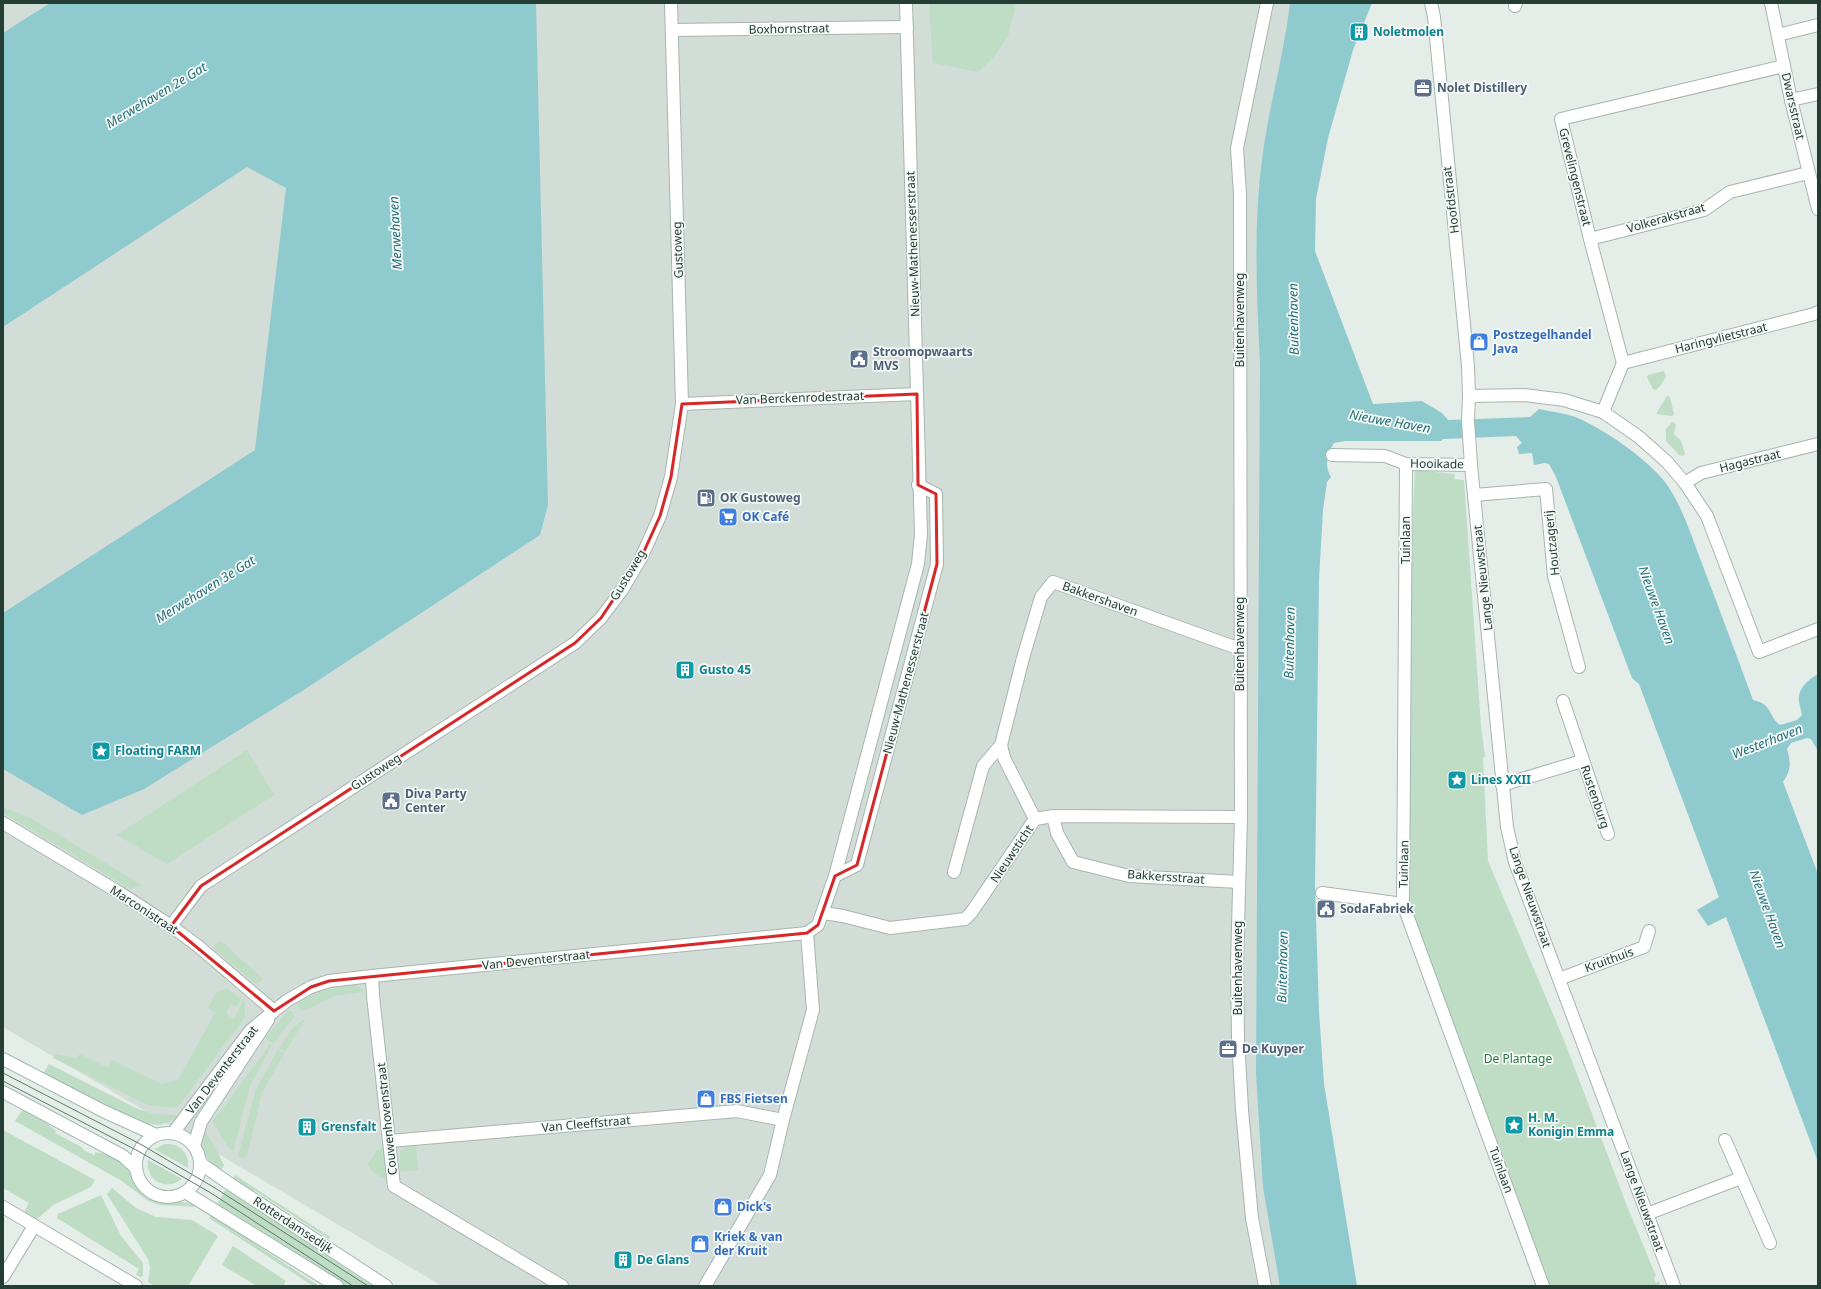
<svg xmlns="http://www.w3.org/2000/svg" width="1821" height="1289" font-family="'Noto Sans',sans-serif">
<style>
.built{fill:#d2ddd7}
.green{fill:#beddc4}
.water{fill:#8fcacf}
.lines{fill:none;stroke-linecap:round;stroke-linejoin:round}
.minor-casing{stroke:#a7b5af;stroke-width:14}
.tertiary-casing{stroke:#a7b5af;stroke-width:14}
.secondary-casing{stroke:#a3b8af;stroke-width:14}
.minor{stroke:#fff;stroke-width:12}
.tertiary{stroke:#fff;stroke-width:12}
.secondary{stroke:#fff;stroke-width:12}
.tram{stroke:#5f7970;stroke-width:1}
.marked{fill:none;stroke:#d62828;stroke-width:3;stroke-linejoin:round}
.labels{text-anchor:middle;stroke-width:3.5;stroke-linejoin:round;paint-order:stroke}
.street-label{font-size:12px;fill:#243e35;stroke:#f5f9f7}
.culture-label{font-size:12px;font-weight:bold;fill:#0d838f;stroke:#f5f9f7;text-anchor:start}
.service-label{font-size:12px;font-weight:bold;fill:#4e5e75;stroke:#f5f9f7;text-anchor:start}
.shop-label{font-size:12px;font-weight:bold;fill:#366cbe;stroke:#f5f9f7;text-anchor:start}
.park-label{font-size:12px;fill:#307345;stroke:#f5f9f7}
.water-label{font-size:13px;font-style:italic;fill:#217077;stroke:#f5f9f7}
</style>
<rect width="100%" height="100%" fill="#e4ede8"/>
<!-- built -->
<path class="built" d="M 3,3 L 1329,3 L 1287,202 L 1317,1286 L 442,1286 L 3,1027 Z"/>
<!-- green -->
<g class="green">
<path d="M 929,3 L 1016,3 L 1008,36 L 993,58 L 978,72 L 933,63 Z"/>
<path d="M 1664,371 L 1666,376 L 1661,385 L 1656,390 L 1653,389 L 1647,377 L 1648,375 Z"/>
<path d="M 1667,396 L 1670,397 L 1674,414 L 1672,416 L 1656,414 Z"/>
<path d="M 1672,422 L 1674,422 L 1676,425 L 1674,434 L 1681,441 L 1685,454 L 1683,456 L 1679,455 L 1666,441 L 1666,429 Z"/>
<path d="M 1415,470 L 1455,474 L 1454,479 L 1464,480 L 1481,726 L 1485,757 L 1483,757 L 1488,861 L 1564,1040 L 1627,1206 L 1656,1276 L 1654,1278 L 1656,1283 L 1659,1281 L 1660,1286 L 1549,1286 L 1406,907 L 1411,558 Z"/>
<path d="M 247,750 L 274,795 L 167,864 L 117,835 Z"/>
<path d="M 4,808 L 31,818 L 142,885 L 130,889 L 3,813 Z"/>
<path d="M 220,941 L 221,941 L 263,979 L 256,984 L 213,948 L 213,946 Z"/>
<path d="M 356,985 L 363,990 L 363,992 L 335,996 L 303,1011 L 300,1010 L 297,1005 C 307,994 340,985 356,985 Z"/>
<path d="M 226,988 L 241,999 L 237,1007 L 230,1004 L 226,1014 L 234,1019 L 243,1001 L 245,1003 L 245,1017 L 177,1108 L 153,1106 L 144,1103 L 53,1058 L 55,1054 L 77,1058 L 80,1054 L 108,1068 L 112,1060 L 161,1084 L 178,1080 L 215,1013 L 208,1008 L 216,993 Z"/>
<path d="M 289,1010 L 293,1012 L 294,1017 L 273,1044 L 265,1038 Z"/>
<path d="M 304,1019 L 305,1020 L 285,1052 L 279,1048 L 292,1029 Z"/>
<path d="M 270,1044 L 272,1045 L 250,1086 L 233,1151 C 225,1146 219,1129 212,1121 L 218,1114 L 219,1114 Z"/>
<path d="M 278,1049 L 284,1054 L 262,1093 L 247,1156 L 242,1158 L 238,1156 L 255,1092 Z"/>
<path d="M 49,1064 L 138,1109 L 154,1114 L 176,1115 L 177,1117 L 169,1122 L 160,1125 L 140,1123 L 43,1074 Z"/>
<path d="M 23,1109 L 43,1120 L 56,1131 L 55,1133 L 83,1148 L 83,1150 L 94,1155 L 96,1152 C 101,1154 109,1153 114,1156 C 133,1166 132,1189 152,1199 C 168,1207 183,1197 199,1207 L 160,1205 L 148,1201 L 122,1181 L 15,1121 Z"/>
<path d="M 3,1130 L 95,1180 L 91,1187 L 53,1205 L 36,1220 L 24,1212 L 29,1203 L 3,1188 Z"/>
<path d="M 205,1132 L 213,1143 L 224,1165 L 220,1172 C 209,1163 196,1147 205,1132 Z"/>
<path d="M 165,1144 C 180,1143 190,1154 188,1168 L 154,1149 Z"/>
<path d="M 416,1145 L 418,1170 L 400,1172 L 400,1151 L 405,1147 Z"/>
<path d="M 385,1146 L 388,1179 C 381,1179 370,1171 368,1164 L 377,1150 Z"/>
<path d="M 148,1160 L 182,1179 C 166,1192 145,1180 148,1160 Z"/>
<path d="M 235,1175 L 330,1237 L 329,1239 L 254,1190 L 251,1194 L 232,1180 Z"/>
<path d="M 112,1188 L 136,1208 L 156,1217 L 192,1220 L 218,1236 L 188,1286 L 155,1286 L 148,1282 L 150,1268 L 148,1259 L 107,1194 Z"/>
<path d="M 226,1189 L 372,1286 L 342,1286 L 231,1214 L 216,1206 Z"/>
<path d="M 101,1195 L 121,1236 L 143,1263 L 143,1276 L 141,1277 L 136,1275 L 139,1269 L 57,1218 L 58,1214 Z"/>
<path d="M 212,1212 L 244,1231 L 242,1235 L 319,1286 L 313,1286 L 209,1218 Z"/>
<path d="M 233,1246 L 286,1281 L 283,1286 L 257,1286 L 222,1265 Z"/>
</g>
<!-- water -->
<g class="water">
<path d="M 50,3 L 536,3 L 548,505 L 540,535 L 302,691 L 144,789 L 82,815 L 3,769 L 3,613 L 255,450 L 286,188 L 247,167 L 3,327 L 3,33 Z"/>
<path d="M 1290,3 L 1372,3 L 1353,50 L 1328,138 L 1316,199 L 1315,251 L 1373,404 L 1422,401 L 1442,413 L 1448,420 L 1530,417 L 1539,409 C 1551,412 1566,413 1578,418 C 1606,431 1645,457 1665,482 C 1682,505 1691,535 1701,561 C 1719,608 1736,654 1753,700 C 1774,705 1767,715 1780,725 L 1797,720 L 1802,715 C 1801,710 1800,706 1799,702 C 1797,689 1808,680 1818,674 L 1818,751 L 1811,739 L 1807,738 L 1791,743 L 1787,749 C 1791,762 1791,771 1783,782 L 1818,874 L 1818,1162 L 1726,917 L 1708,926 L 1697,910 L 1719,897 L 1639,684 L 1632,678 L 1556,477 L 1549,464 L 1545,463 L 1534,465 L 1532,453 L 1519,454 L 1517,447 L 1522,443 L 1516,436 L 1443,439 L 1441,441 L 1345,441 L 1334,443 C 1327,454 1324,466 1331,477 L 1327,482 L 1323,510 L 1319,579 L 1315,886 L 1319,1012 L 1324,1084 L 1357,1286 L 1280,1286 L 1263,1187 L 1256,1073 L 1260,365 C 1257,296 1253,228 1262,159 C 1269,106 1284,55 1290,3 Z"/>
</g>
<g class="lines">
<defs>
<g id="minor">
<path d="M 1431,3 L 1434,17 L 1468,366 L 1469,396 L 1468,421 L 1471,465 L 1507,827 L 1515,862 L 1674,1286"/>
<path d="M 1771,3 L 1791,100 L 1818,209"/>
<path d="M 1515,6 L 1516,3"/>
<path d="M 672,30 L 907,27"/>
<path d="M 1778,35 L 1818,25"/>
<path d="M 1791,100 L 1818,94"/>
<path d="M 1590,239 L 1704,210 L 1730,192 L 1808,173"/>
<path d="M 1623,363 L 1590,239 L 1561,119 L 1784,66"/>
<path d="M 1623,363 L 1814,314 L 1818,312"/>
<path d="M 1469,396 L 1524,395 L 1564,400 L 1603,412 L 1639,437 L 1667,462 L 1685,483 L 1707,516 L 1759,652 L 1818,629"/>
<path d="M 682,404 L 917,394"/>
<path d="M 1603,412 L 1623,363"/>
<path d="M 1332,455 L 1385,456 L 1406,464 L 1471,465"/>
<path d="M 1406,464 L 1403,904 L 1543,1286"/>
<path d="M 1685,483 L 1701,473 L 1818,444"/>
<path d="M 1474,495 L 1546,489 L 1554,576 L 1579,667"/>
<path d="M 1563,701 L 1608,834"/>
<path d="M 1001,745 L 1004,758 L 1035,819"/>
<path d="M 1502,785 L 1582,761"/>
<path d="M 1053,816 L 1057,833 L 1073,862 L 1129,876 L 1239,882"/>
<path d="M 3,823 L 120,893 L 171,926 L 198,946 L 274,1011"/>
<path d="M 954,872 L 983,766 L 1001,745 L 1023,658 L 1041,597 L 1053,582 L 1240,649"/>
<path d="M 835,876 L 857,865 L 937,564 L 936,494 L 918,485"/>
<path d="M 1322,893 L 1403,904"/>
<path d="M 823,913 L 843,916 L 890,928 L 965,919 L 971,913 L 1035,819 L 1053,816 L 1241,817"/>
<path d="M 171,926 L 201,886 L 575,643 L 601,618 L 622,590 L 641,558 L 660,516 L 671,477 L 682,404 L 671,3"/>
<path d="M 372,976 L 373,996 L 394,1186 L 562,1286"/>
<path d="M 1559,979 L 1644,947 L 1649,931"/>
<path d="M 1725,1140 L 1770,1243"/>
<path d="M 390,1141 L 737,1111 L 783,1120"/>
<path d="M 3,1207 L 136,1286"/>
<path d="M 1647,1214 L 1741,1178"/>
<path d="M 3,1277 L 34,1226"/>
<path d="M 705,1286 L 770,1175 L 783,1120 L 813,1010 L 807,933"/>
<path d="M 1265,1286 L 1252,1218 L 1242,1110 L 1238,1038 L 1237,964 L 1241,817 L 1240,195 L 1237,148 L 1267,3"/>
</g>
<g id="tertiary">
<path d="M 173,1133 L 250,1031 L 274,1011 L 288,1000 L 311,987 L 329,981 L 372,976 L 807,933 L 818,925 L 835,876 L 918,564 L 921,534 L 906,3"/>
<path d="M 194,1146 L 201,1122 L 268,1020"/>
</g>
<g id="secondary">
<path d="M 3,1059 L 103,1111 L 156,1135"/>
<path d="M 3,1092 L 123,1156 L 135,1167"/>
<circle cx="168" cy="1165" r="32"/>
<path d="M 200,1163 L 227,1182 L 386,1286"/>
<path d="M 185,1192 L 337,1286"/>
</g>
</defs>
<!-- minor casing -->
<use href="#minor" class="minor-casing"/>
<!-- tertiary casing -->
<use href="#tertiary" class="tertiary-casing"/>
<!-- secondary casing -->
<use href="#secondary" class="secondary-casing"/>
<!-- minor -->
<use href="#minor" class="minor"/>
<!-- tertiary -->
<use href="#tertiary" class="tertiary"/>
<!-- secondary -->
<use href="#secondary" class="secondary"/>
<!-- tram -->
<g class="tram">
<path d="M 3,1073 L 142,1145 L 215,1188 L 368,1286"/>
<path d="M 3,1081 L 138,1151 L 211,1193 L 353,1286"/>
</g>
</g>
<!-- marked area -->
<path class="marked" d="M 917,394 L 918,485 L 936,494 L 937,564 L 857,865 L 835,876 L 818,925 L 807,933 L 329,981 L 311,987 L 274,1011 L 171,926 L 201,886 L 575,643 L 601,618 L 641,558 L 660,516 L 671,477 L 682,404 Z"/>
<!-- icons -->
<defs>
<symbol id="building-square" viewBox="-11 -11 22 22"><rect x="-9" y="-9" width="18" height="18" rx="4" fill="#0f9aa8" stroke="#f5f9f7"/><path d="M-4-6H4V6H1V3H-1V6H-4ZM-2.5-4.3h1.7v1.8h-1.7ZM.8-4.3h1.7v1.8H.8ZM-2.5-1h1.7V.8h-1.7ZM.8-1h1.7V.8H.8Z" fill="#fff"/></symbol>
<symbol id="office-square" viewBox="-11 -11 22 22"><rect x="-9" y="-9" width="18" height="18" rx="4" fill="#5c6f8a" stroke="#f5f9f7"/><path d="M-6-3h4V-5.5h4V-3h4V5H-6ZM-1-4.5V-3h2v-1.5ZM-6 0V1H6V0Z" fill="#fff"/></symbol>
<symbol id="shop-square" viewBox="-11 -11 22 22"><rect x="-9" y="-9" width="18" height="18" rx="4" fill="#3f7fe0" stroke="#f5f9f7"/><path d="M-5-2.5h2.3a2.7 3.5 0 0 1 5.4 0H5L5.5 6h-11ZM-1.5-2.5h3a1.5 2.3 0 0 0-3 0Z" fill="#fff"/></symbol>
<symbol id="civic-square" viewBox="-11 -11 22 22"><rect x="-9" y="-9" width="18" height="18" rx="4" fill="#5c6f8a" stroke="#f5f9f7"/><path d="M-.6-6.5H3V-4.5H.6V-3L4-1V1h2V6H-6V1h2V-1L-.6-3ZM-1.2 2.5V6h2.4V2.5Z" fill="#fff"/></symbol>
<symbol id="fuel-square" viewBox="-11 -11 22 22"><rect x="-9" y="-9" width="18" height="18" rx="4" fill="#5c6f8a" stroke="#f5f9f7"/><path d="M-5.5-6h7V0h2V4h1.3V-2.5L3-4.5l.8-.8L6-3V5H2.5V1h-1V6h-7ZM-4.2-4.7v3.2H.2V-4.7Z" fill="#fff"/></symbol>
<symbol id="supermarket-square" viewBox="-11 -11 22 22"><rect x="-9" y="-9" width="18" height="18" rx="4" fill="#3f7fe0" stroke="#f5f9f7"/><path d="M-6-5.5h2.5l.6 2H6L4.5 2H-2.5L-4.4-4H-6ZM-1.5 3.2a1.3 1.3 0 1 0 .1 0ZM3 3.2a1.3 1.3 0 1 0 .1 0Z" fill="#fff"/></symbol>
<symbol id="sight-square" viewBox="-11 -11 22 22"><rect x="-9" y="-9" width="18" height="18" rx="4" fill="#0f9aa8" stroke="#f5f9f7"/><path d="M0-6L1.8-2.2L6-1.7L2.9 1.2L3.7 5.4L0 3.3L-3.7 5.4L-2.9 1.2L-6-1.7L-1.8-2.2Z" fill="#fff"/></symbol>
</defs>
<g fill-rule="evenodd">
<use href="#building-square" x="1348" y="21" width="22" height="22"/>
<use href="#office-square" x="1412" y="77" width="22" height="22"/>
<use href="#shop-square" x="1468" y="331" width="22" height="22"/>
<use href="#civic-square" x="848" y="348" width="22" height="22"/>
<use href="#fuel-square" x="695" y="487" width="22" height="22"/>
<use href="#supermarket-square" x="717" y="506" width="22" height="22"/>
<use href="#building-square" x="674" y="659" width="22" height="22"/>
<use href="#sight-square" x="90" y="740" width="22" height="22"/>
<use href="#sight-square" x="1446" y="769" width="22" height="22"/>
<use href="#civic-square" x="380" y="790" width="22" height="22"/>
<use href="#civic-square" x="1315" y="898" width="22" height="22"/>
<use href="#office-square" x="1217" y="1038" width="22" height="22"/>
<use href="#shop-square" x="695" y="1088" width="22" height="22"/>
<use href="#sight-square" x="1503" y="1114" width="22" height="22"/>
<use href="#building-square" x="296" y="1116" width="22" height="22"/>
<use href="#shop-square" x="712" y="1196" width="22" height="22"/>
<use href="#shop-square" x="689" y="1233" width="22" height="22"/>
<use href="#building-square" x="612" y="1249" width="22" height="22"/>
</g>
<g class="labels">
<!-- street labels -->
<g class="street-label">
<text transform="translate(789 29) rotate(-1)" y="4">Boxhornstraat</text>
<text transform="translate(1793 106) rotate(77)" y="4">Dwarsstraat</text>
<text transform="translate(1575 177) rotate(76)" y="4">Grevelingenstraat</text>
<text transform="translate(1451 200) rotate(-97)" y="4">Hoofdstraat</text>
<text transform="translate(1666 218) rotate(-16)" y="4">Volkerakstraat</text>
<text transform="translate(913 244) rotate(-92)" y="4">Nieuw-Mathenesserstraat</text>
<text transform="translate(678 250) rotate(-92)" y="4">Gustoweg</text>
<text transform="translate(1240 320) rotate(-90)" y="4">Buitenhavenweg</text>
<text transform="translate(1721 338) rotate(-14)" y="4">Haringvlietstraat</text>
<text transform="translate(800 398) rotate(-2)" y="4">Van Berckenrodestraat</text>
<text transform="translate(1750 461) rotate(-14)" y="4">Hagastraat</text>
<text transform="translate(1437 464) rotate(1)" y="4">Hooikade</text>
<text transform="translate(1406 540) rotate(-90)" y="4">Tuinlaan</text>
<text transform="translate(1552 543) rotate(-96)" y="4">Houtzagerij</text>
<text transform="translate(628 575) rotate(-59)" y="4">Gustoweg</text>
<text transform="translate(1483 578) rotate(-96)" y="4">Lange Nieuwstraat</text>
<text transform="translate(1100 599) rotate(20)" y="4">Bakkershaven</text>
<text transform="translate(1240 644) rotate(-90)" y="4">Buitenhavenweg</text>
<text transform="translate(906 683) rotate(-75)" y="4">Nieuw-Mathenesserstraat</text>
<text transform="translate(376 772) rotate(-33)" y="4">Gustoweg</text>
<text transform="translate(1595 797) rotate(71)" y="4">Rustenburg</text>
<text transform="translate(1012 854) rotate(-56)" y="4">Nieuwsticht</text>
<text transform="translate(1404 864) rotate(-89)" y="4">Tuinlaan</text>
<text transform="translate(1166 877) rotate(4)" y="4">Bakkersstraat</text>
<text transform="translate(1530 897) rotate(71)" y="4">Lange Nieuwstraat</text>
<text transform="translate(144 910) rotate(33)" y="4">Marconistraat</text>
<text transform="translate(536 960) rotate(-6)" y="4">Van Deventerstraat</text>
<text transform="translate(1609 960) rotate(-20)" y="4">Kruithuis</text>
<text transform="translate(1238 968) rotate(-90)" y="4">Buitenhavenweg</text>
<text transform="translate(222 1070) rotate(-52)" y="4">Van Deventerstraat</text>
<text transform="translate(387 1119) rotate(-96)" y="4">Couwenhovenstraat</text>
<text transform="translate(586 1124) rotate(-5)" y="4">Van Cleeffstraat</text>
<text transform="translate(1501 1170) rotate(70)" y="4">Tuinlaan</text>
<text transform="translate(1642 1201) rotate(70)" y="4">Lange Nieuwstraat</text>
<text transform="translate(293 1225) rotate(33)" y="4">Rotterdamsedijk</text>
</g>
<!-- culture labels -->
<g class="culture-label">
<text x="1373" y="36">Noletmolen</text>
<text x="699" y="674">Gusto 45</text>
<text x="115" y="755">Floating FARM</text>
<text x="1471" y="784">Lines XXII</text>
<text x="1528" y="1122">H. M.<tspan x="1528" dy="14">Konigin Emma</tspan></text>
<text x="321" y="1131">Grensfalt</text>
<text x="637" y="1264">De Glans</text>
</g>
<!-- service labels -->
<g class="service-label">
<text x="1437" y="92">Nolet Distillery</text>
<text x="873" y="356">Stroomopwaarts<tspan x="873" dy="14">MVS</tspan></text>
<text x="720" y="502">OK Gustoweg</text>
<text x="405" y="798">Diva Party<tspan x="405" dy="14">Center</tspan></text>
<text x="1340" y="913">SodaFabriek</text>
<text x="1242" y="1053">De Kuyper</text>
</g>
<!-- shop labels -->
<g class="shop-label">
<text x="1493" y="339">Postzegelhandel<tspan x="1493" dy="14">Java</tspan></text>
<text x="742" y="521">OK Café</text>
<text x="720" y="1103">FBS Fietsen</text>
<text x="737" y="1211">Dick's</text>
<text x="714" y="1241">Kriek &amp; van<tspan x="714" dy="14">der Kruit</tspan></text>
</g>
<!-- park labels -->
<g class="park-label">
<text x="1518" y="1063">De Plantage</text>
</g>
<!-- water labels -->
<g class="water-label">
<text transform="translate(156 95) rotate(-31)" y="5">Merwehaven 2e Gat</text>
<text transform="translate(395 233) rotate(-93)" y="5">Merwehaven</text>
<text transform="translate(1293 319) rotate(-91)" y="5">Buitenhaven</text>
<text transform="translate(1390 421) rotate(10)" y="5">Nieuwe Haven</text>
<text transform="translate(205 589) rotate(-32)" y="5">Merwehaven 3e Gat</text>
<text transform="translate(1657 605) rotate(70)" y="5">Nieuwe Haven</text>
<text transform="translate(1289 643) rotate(-89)" y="5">Buitenhaven</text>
<text transform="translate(1767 741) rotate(-21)" y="5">Westerhaven</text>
<text transform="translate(1768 909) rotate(70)" y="5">Nieuwe Haven</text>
<text transform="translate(1282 967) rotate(-89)" y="5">Buitenhaven</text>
</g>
</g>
<!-- border -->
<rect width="1821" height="1289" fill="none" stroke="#243e35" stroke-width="8"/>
</svg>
